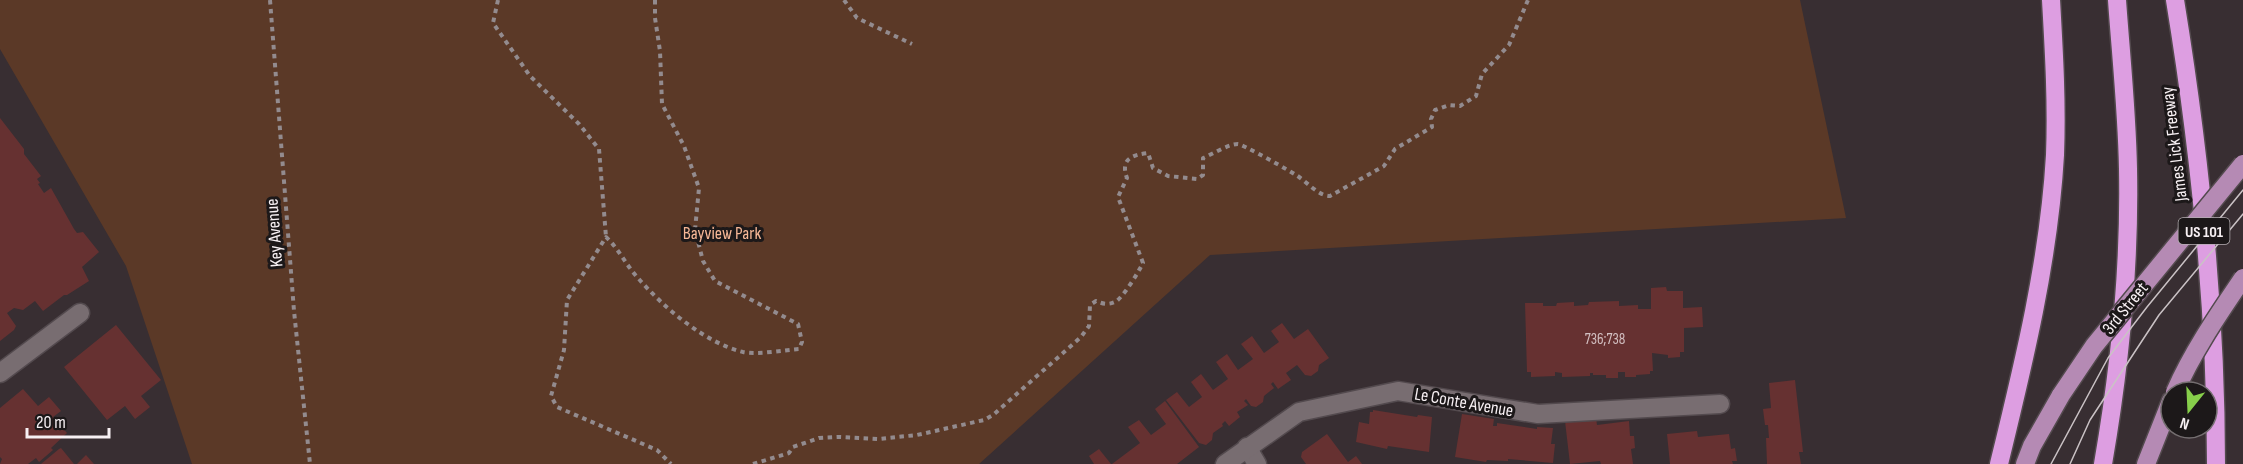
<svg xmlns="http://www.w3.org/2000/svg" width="2243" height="464" font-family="'Sofia Sans Condensed',sans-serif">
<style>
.green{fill:#5b3927}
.building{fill:#663131}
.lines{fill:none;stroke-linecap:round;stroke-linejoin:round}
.minor-casing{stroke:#534a4e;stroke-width:21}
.major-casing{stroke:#534a4e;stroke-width:21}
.highway-casing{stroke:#534a4e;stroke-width:21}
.path{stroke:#938b8e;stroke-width:4;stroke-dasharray:4.5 4.5;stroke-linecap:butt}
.minor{stroke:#786d71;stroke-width:18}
.major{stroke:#b58ab4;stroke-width:18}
.highway{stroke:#dd9ee1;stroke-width:18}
.tram{stroke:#cac2c5;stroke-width:1.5}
.major-bridge-casing{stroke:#534a4e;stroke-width:21;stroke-linecap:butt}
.major-bridge{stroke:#b58ab4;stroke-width:18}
.labels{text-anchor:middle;stroke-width:6;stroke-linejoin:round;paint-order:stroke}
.number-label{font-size:15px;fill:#d3c0c2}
.shield{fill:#1c1819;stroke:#b5afb2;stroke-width:1.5}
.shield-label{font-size:16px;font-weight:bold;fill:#f7f0f3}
.street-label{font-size:18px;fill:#f7f0f3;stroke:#1c1819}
.park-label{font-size:18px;fill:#f6b796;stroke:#1c1819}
</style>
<rect width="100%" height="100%" fill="#382e32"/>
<!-- green -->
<path class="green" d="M 0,0 L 1800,0 L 1846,218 L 1210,255 L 979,464 L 192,464 L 126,266 L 0,49 Z"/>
<!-- building -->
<g class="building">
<path d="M 0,118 L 24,149 L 24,154 L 41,176 L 37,179 L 40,183 L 38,184 L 44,193 L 51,188 L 74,229 L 77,233 L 83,232 L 99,252 L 82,267 L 89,281 L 67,295 L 64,295 L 43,311 L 35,301 L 23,310 L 14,308 L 7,313 L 16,326 L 14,330 L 0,341 Z"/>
<path d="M 1666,287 L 1667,291 L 1683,291 L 1683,308 L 1702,307 L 1703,327 L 1684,328 L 1684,352 L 1680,352 L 1680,357 L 1668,358 L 1668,355 L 1652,353 L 1653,371 L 1650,371 L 1650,374 L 1636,375 L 1636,377 L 1625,377 L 1625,372 L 1618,372 L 1618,378 L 1606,378 L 1606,375 L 1593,375 L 1593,373 L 1590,373 L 1590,376 L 1562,377 L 1562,373 L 1555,372 L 1555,376 L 1531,377 L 1531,372 L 1527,372 L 1525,303 L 1543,303 L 1543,306 L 1556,306 L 1557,303 L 1574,302 L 1574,306 L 1588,305 L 1589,302 L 1619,301 L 1619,306 L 1638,305 L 1638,309 L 1651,309 L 1651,288 Z"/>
<path d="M 1282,323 L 1294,339 L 1308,329 L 1329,358 L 1319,365 L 1318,371 L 1311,376 L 1305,375 L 1297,365 L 1286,373 L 1291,380 L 1278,389 L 1273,382 L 1271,384 L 1274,388 L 1264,396 L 1263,402 L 1256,407 L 1251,406 L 1246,399 L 1244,401 L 1248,405 L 1237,412 L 1240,417 L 1229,426 L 1225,421 L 1222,424 L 1223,426 L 1213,433 L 1212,440 L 1206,445 L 1199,443 L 1166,400 L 1177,392 L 1189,407 L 1202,397 L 1191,382 L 1201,374 L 1213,390 L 1228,379 L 1216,362 L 1227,354 L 1238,370 L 1253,359 L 1241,344 L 1252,336 L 1264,353 L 1279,342 L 1271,331 Z"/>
<path d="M 116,325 L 161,380 L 141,396 L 150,407 L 135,419 L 125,406 L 107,420 L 64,367 Z"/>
<path d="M 1795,380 L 1803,452 L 1799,452 L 1801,464 L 1767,464 L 1766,438 L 1769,438 L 1768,425 L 1765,425 L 1763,409 L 1771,408 L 1769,383 Z"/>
<path d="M 23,389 L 38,406 L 49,397 L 61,411 L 53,417 L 67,433 L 51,448 L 53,450 L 39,462 L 36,458 L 28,464 L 0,464 L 2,459 L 0,457 L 0,408 Z"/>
<path d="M 1165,401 L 1199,447 L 1177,464 L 1112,464 L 1140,443 L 1128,427 L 1139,420 L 1151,435 L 1166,424 L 1155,409 Z"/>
<path d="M 1373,410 L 1417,417 L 1418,415 L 1432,417 L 1429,452 L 1388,446 L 1387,449 L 1356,442 L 1359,422 L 1369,424 L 1370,412 L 1373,412 Z"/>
<path d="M 1462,414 L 1494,419 L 1493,426 L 1497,426 L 1497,423 L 1537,429 L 1537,427 L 1553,428 L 1551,444 L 1555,444 L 1553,463 L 1508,459 L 1508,461 L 1487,460 L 1486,462 L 1455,457 Z"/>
<path d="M 1596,418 L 1597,425 L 1629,421 L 1630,436 L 1634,436 L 1635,448 L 1631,449 L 1633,464 L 1601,464 L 1600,461 L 1570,464 L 1565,421 Z"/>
<path d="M 1697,431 L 1698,437 L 1729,434 L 1731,449 L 1735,448 L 1737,461 L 1732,461 L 1733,464 L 1670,464 L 1667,434 Z"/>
<path d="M 1327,434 L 1348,462 L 1356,456 L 1362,464 L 1306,464 L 1301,457 L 1302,452 Z"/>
<path d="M 61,448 L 74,464 L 41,464 L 59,449 Z"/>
<path d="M 1099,449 L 1111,464 L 1094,464 L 1089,456 Z"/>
<path d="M 86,455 L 94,464 L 77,464 Z"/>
</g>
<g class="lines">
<defs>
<g id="minor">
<path d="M 0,373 L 80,313"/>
<path d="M 1247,447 L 1257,464"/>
<path d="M 1225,464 L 1299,412 L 1398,391 L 1538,414 L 1720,404"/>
</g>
<g id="major">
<path d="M 2025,464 L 2032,446 L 2061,395"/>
<path d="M 2146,464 L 2171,401"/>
</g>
<g id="highway">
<path d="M 2175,0 C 2200,153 2216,309 2216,464"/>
<path d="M 1999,464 C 2024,362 2049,260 2055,155 C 2057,103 2054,52 2051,0"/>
<path d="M 2103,464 C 2120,366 2130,268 2128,169 C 2127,112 2121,56 2117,0"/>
</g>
</defs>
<!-- minor casing -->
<use href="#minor" class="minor-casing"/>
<!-- major casing -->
<use href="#major" class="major-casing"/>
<!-- highway casing -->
<use href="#highway" class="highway-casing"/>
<!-- path -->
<g class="path">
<path d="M 270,0 L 294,311 L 310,464"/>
<path d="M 498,0 L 493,23 L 530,76 L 579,124 L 599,149 L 606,237"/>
<path d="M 655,0 L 655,18 L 660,51 L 662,104 L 684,146 L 699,188 L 695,230 L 703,261 L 715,281 L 798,324 L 802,342 L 799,349 C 784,350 758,355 743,352 C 705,343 663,307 638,278 C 626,265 619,249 606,237 L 567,300 L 564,350 L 551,396 L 557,407 L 657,450 L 671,464"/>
<path d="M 844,0 L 857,18 L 912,44"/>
<path d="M 753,464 L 789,453 L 793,447 L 819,438 L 839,437 L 878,439 L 917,435 L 984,420 L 993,415 L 1081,337 L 1089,326 L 1090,305 L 1096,301 C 1103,304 1108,305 1115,302 C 1123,298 1139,271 1143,263 L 1118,197 L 1127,178 C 1120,159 1132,155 1148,153 L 1153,168 L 1168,176 L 1197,179 L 1203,175 L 1203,158 C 1213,154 1228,144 1238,144 C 1242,144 1294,173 1299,177 C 1309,184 1319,196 1330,196 L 1384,166 L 1395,149 L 1432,127 L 1431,119 L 1435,110 L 1449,105 L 1460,106 L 1476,96 L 1482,74 L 1509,45 L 1528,0"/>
</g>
<!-- minor -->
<use href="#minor" class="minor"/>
<!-- major -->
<use href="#major" class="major"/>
<!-- highway -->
<use href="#highway" class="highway"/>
<!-- tram -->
<g class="tram">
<path d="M 2051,464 L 2108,358 L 2147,307 L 2243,190"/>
<path d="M 2070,464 L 2090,420 L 2159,315 L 2243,214"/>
</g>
<defs>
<g id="major-bridge">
<path d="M 2175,392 C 2193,351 2218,315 2243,278"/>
<path d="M 2061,395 L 2094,346 L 2243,164"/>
</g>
</defs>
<!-- major-bridge casing -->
<use href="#major-bridge" class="major-bridge-casing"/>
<!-- major-bridge -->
<use href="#major-bridge" class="major-bridge"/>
</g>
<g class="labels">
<!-- number labels -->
<g class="number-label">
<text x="1605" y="344">736;738</text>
</g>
<!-- shield labels -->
<rect class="shield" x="2178.5" y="218" width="51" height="26" rx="4.5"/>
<g class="shield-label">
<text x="2204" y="237">US 101</text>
</g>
<!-- street labels -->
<g class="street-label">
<text transform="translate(2174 144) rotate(-97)" y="6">James Lick Freeway</text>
<text transform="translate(274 233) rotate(-94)" y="6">Key Avenue</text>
<text transform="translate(2125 308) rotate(-51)" y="6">3rd Street</text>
<text transform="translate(1464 402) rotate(10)" y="6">Le Conte Avenue</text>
</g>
<!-- park labels -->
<g class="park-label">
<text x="722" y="239">Bayview Park</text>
</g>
</g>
<!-- north arrow -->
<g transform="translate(2189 410) rotate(198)"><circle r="28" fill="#1c1819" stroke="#746e70" stroke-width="1.5"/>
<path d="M0-4.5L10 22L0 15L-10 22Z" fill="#87cf4b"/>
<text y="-9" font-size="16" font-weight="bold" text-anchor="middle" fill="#f7f0f3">N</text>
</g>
<!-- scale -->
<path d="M27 428v9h82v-9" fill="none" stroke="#f7f0f3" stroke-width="3"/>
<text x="36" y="428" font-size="18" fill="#f7f0f3" stroke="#1c1819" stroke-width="4.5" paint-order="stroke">20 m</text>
</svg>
